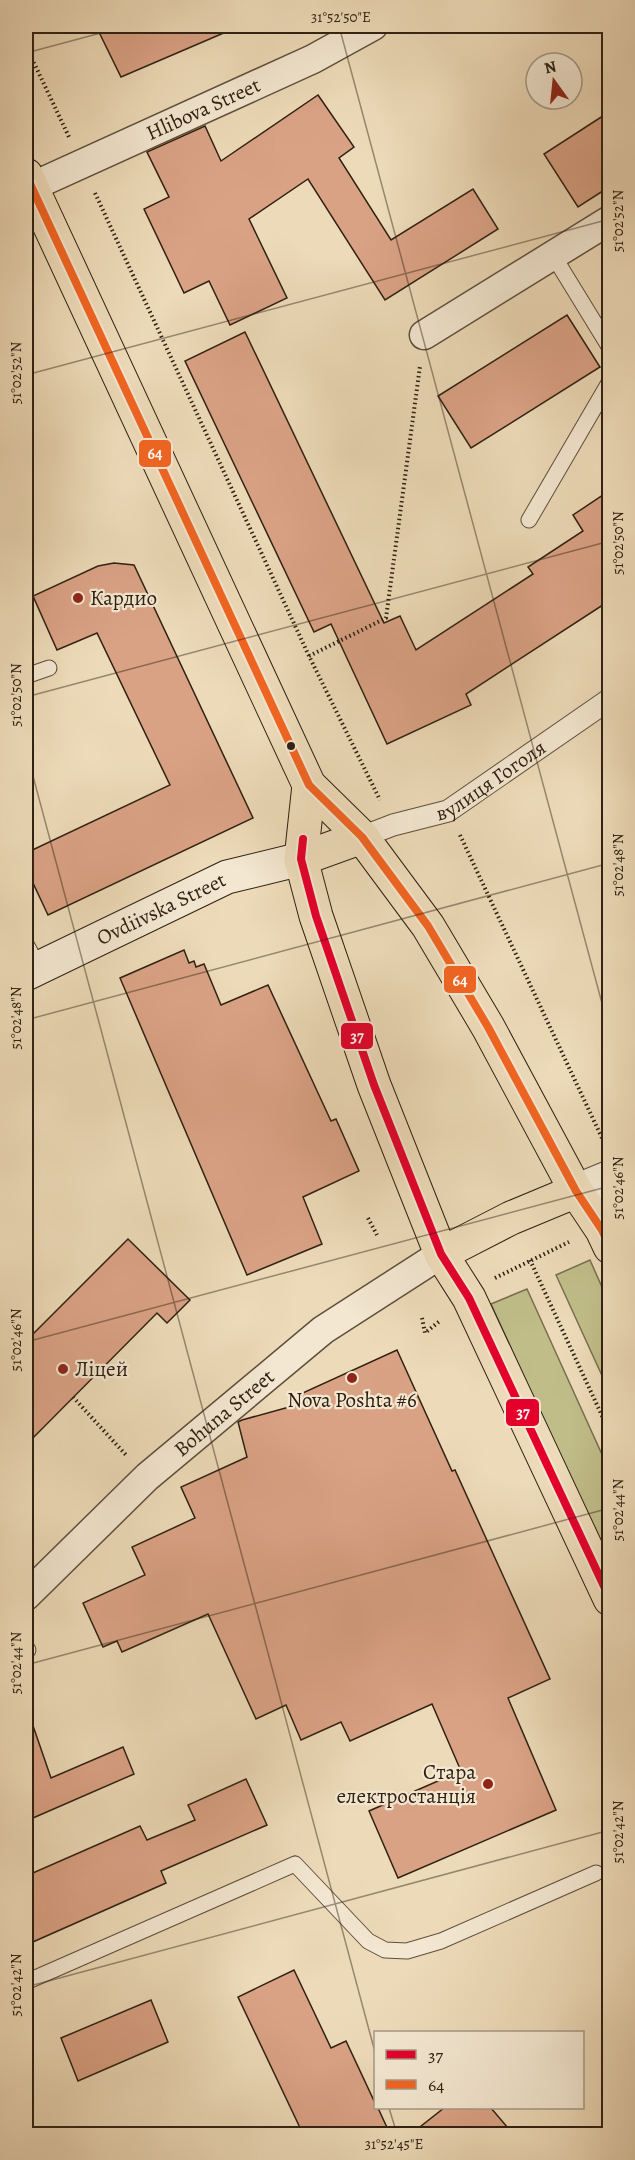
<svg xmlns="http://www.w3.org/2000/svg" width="635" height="2160" font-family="Alegreya,serif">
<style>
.green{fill:#c0bd89;stroke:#786f4e;stroke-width:1.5}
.building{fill:#daa285;stroke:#2f2112;stroke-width:1.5}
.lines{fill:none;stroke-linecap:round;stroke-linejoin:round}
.service-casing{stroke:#5e4f3c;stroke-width:17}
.pedestrian-casing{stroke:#5e4f3c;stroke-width:23}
.minor-casing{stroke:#5e4f3c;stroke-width:31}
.tertiary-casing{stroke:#5e4f3c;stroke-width:35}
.secondary-casing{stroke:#2f2112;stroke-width:35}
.primary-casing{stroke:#2f2112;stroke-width:35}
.path{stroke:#2f2112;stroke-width:4;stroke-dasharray:1.5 3;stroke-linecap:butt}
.service{stroke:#f3e7d1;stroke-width:15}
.pedestrian{stroke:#f3e7d1;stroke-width:21}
.minor{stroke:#f3e7d1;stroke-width:28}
.tertiary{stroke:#f3e7d1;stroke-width:33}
.secondary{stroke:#f3e7d1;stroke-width:33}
.primary{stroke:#eddab8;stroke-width:33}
.bus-1-casing{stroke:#f3e7d1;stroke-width:12}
.bus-2-casing{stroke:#f3e7d1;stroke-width:12}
.bus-1{stroke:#e4002b;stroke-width:8}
.bus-2{stroke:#f26522;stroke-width:8}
.ticks{fill:none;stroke:#2f2112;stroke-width:1.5;stroke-opacity:0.45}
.poi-dot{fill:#8f2418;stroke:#f3e7d1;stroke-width:2}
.bus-dot{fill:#2f2112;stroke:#f3e7d1;stroke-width:2}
.labels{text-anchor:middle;stroke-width:4.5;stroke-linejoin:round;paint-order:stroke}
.street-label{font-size:21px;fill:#2f2112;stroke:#f3e7d1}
.poi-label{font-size:21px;fill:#2f2112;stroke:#f3e7d1;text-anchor:start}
.line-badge{stroke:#f3e7d1;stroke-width:2}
.badge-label{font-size:16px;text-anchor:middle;font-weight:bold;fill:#fff}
.neatline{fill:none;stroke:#2f2112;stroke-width:2}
.ticks-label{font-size:15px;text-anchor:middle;fill:#2f2112}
</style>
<rect width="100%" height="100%" fill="#eddab8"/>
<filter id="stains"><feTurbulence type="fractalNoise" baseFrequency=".00333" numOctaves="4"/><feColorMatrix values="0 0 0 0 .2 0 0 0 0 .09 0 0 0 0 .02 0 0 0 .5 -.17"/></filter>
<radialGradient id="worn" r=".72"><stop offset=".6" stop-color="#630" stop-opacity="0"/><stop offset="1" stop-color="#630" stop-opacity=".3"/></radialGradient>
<!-- green -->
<g class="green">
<path d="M 590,1260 L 609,1303 L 609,1391 L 556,1275 Z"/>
<path d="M 527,1289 L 609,1470 L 609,1563 L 491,1304 Z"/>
</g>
<!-- building -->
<g class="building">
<path d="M 96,26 L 240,26 L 121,77 Z"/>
<path d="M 318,95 L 354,147 L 339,158 L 391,240 L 473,189 L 498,229 L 385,300 L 308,179 L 249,219 L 287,298 L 230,325 L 209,281 L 184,293 L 144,209 L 169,197 L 147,152 L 205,126 L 221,161 Z"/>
<path d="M 609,112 L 609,187 L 578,207 L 544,154 Z"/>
<path d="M 567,315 L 600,367 L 471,448 L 438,396 Z"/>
<path d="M 245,332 L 384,623 L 400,616 L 416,650 L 533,574 L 528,567 L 583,531 L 573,515 L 609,491 L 609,601 L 466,694 L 471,705 L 387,744 L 331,624 L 314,632 L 185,361 Z"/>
<path d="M 114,563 L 134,565 L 253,818 L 48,915 L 26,868 L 26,853 L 170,785 L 97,633 L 57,650 L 33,596 L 98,566 Z"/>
<path d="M 184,950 L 189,963 L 194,961 L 196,967 L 204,964 L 221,1005 L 268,985 L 331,1121 L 336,1119 L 359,1171 L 303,1197 L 322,1244 L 247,1275 L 120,978 Z"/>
<path d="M 128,1239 L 190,1300 L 167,1323 L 157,1313 L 26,1445 L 26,1341 Z"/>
<path d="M 397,1350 L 452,1471 L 455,1470 L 550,1679 L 508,1698 L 556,1810 L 398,1878 L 369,1811 L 461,1771 L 432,1704 L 350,1741 L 341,1722 L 301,1740 L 286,1705 L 256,1719 L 208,1614 L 122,1652 L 117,1641 L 103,1647 L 83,1603 L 145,1575 L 132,1547 L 195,1518 L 181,1487 L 247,1457 L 238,1422 L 242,1420 L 300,1404 L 296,1396 Z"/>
<path d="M 30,1717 L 51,1778 L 123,1747 L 134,1774 L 26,1821 L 26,1718 Z"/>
<path d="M 246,1779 L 267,1825 L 161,1871 L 166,1883 L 26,1945 L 26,1876 L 140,1826 L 147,1840 L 195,1820 L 188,1805 Z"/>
<path d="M 294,1970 L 331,2048 L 346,2041 L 375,2103 L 375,2108 L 378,2108 L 390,2134 L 303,2134 L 238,1997 Z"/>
<path d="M 151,2000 L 168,2042 L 78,2081 L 61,2038 Z"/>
<path d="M 444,2108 L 491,2108 L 513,2134 L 411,2134 Z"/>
</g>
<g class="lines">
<defs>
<g id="service">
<path d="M 553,255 L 610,348"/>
<path d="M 529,520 L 610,381"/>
<path d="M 26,676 L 49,668"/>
<path d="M 26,944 L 39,968"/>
<path d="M 26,1647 L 28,1650"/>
<path d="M 26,1982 L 295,1864 L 368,1941 L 385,1950 L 407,1951 L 441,1941 L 596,1873"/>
</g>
<g id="pedestrian">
<path id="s1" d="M 362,837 L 393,825 L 448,811 L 610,699"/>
</g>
<g id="minor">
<path id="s2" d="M 31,187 L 313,59 L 373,26"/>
<path d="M 424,335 L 610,220"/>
<path id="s3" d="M 26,1596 L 147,1477 L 323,1330 L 441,1254"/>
</g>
<path id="tertiary" d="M 576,1191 L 610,1177"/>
<g id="secondary">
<path id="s4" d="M 26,974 L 227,877 L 301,859"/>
</g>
<g id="primary">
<path d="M 26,175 L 309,785 L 362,837 L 428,926 L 488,1027 L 576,1191 L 602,1230 L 610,1247"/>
<path d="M 309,785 L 301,859 L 316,916 L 374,1085 L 441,1254 L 469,1298 L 610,1599"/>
<path d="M 301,859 L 362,837"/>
<path d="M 441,1254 L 511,1218 L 576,1191"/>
</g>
</defs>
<!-- service casing -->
<use href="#service" class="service-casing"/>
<!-- pedestrian casing -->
<use href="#pedestrian" class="pedestrian-casing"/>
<!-- minor casing -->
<use href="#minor" class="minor-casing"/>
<!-- tertiary casing -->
<use href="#tertiary" class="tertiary-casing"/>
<!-- secondary casing -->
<use href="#secondary" class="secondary-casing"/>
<!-- primary casing -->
<use href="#primary" class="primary-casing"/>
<!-- path -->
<g class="path">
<path d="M 26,46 L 69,137"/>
<path d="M 95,193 L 309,656 L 380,800"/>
<path d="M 309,656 L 386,618 L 420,366"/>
<path d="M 460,835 L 602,1138"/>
<path d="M 368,1218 L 377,1235"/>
<path d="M 530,1260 L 610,1433"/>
<path d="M 495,1278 L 569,1242"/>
<path d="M 422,1318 L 425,1333 L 441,1320"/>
<path d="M 73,1397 L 126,1455"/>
</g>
<!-- service -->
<use href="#service" class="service"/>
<!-- pedestrian -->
<use href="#pedestrian" class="pedestrian"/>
<!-- minor -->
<use href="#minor" class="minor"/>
<!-- tertiary -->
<use href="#tertiary" class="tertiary"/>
<!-- secondary -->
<use href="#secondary" class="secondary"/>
<!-- primary -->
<use href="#primary" class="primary"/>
<defs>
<path id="bus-1" d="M 303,839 L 301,859 L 316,916 L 374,1085 L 441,1254 L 469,1298 L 610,1599"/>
<path id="bus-2" d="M 26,175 L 309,785 L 362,837 L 428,926 L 488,1027 L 576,1191 L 602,1230 L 610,1247"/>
</defs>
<!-- bus-1 casing -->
<use href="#bus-1" class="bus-1-casing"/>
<!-- bus-2 casing -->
<use href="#bus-2" class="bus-2-casing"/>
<!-- bus-1 -->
<use href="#bus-1" class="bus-1"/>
<!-- bus-2 -->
<use href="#bus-2" class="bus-2"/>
</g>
<!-- ticks -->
<path class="ticks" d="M 339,26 L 610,1033M 26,53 L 127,26M 26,375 L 610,219M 26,697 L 610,541M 26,750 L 376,2056M 26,1020 L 610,863M 26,1342 L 610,1186M 26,1665 L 610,1508M 26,1987 L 610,1830M 389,2108 L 397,2134"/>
<!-- markers -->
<g class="poi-dot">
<circle cx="78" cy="598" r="6"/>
<circle cx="63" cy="1369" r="6"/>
<circle cx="352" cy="1378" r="6"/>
<circle cx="488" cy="1784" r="6"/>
</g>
<circle class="bus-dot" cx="291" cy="746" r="5"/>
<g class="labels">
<!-- street labels -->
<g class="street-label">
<text dy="7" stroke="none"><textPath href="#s2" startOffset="189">Hlibova Street</textPath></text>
<text dy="7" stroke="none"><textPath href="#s1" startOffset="142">вулиця Гоголя</textPath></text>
<text dy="7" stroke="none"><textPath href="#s4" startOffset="150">Ovdiivska Street</textPath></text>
<text dy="7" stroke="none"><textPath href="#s3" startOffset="270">Bohuna Street</textPath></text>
</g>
<!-- poi labels -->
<g class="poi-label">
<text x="90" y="605">Кардио</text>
<text x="75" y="1376">Ліцей</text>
<text x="352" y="1407" text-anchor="middle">Nova Poshta #6</text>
<text x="476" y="1779" text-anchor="end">Cтара<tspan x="476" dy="24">електростанція</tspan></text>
</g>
</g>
<g class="line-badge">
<rect x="138" y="439" width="34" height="29" rx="6" fill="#f26522"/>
<rect x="443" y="965" width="34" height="29" rx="6" fill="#f26522"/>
<rect x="340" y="1022" width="34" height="28" rx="6" fill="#e4002b"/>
<rect x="505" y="1398" width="35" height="29" rx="6" fill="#e4002b"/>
</g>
<g class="badge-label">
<text x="155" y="459">64</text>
<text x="460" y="986">64</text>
<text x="357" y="1042">37</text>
<text x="523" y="1418">37</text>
</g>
<!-- margin -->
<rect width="635" height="2160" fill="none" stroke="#eddab8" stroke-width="66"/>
<!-- legend -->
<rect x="374" y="2031" width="210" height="78" fill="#f3e7d1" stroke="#a59885" stroke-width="1.5"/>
<rect x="386" y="2050" width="30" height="9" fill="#e4002b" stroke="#a59885" stroke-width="1.5"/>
<text x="428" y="2061" font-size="18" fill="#2f2112">37</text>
<rect x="386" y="2080" width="30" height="9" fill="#f26522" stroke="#a59885" stroke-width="1.5"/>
<text x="428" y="2091" font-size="18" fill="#2f2112">64</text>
<!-- north arrow -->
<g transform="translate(554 81) rotate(345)"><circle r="28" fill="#f3e7d1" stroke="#a59885" stroke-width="1.5"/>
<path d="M0-4.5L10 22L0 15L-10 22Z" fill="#8f2418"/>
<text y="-9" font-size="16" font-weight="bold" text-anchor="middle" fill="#2f2112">N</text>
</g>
<rect x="33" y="33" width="569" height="2094" class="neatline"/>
<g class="ticks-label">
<text x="341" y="22">31°52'50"E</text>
<text transform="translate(618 221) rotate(-90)" y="5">51°02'52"N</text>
<text transform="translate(16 373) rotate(-90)" y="5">51°02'52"N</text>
<text transform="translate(618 543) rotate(-90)" y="5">51°02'50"N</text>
<text transform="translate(16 695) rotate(-90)" y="5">51°02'50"N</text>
<text transform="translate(618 865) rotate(-90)" y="5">51°02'48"N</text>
<text transform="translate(16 1018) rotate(-90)" y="5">51°02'48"N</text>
<text transform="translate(618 1188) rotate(-90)" y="5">51°02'46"N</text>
<text transform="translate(16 1340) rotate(-90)" y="5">51°02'46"N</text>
<text transform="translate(618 1510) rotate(-90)" y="5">51°02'44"N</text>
<text transform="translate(16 1663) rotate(-90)" y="5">51°02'44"N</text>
<text transform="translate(618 1832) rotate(-90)" y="5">51°02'42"N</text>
<text transform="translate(16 1985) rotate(-90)" y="5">51°02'42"N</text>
<text x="394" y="2149">31°52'45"E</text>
</g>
<rect width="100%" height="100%" filter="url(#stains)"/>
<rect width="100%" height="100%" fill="url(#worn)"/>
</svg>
